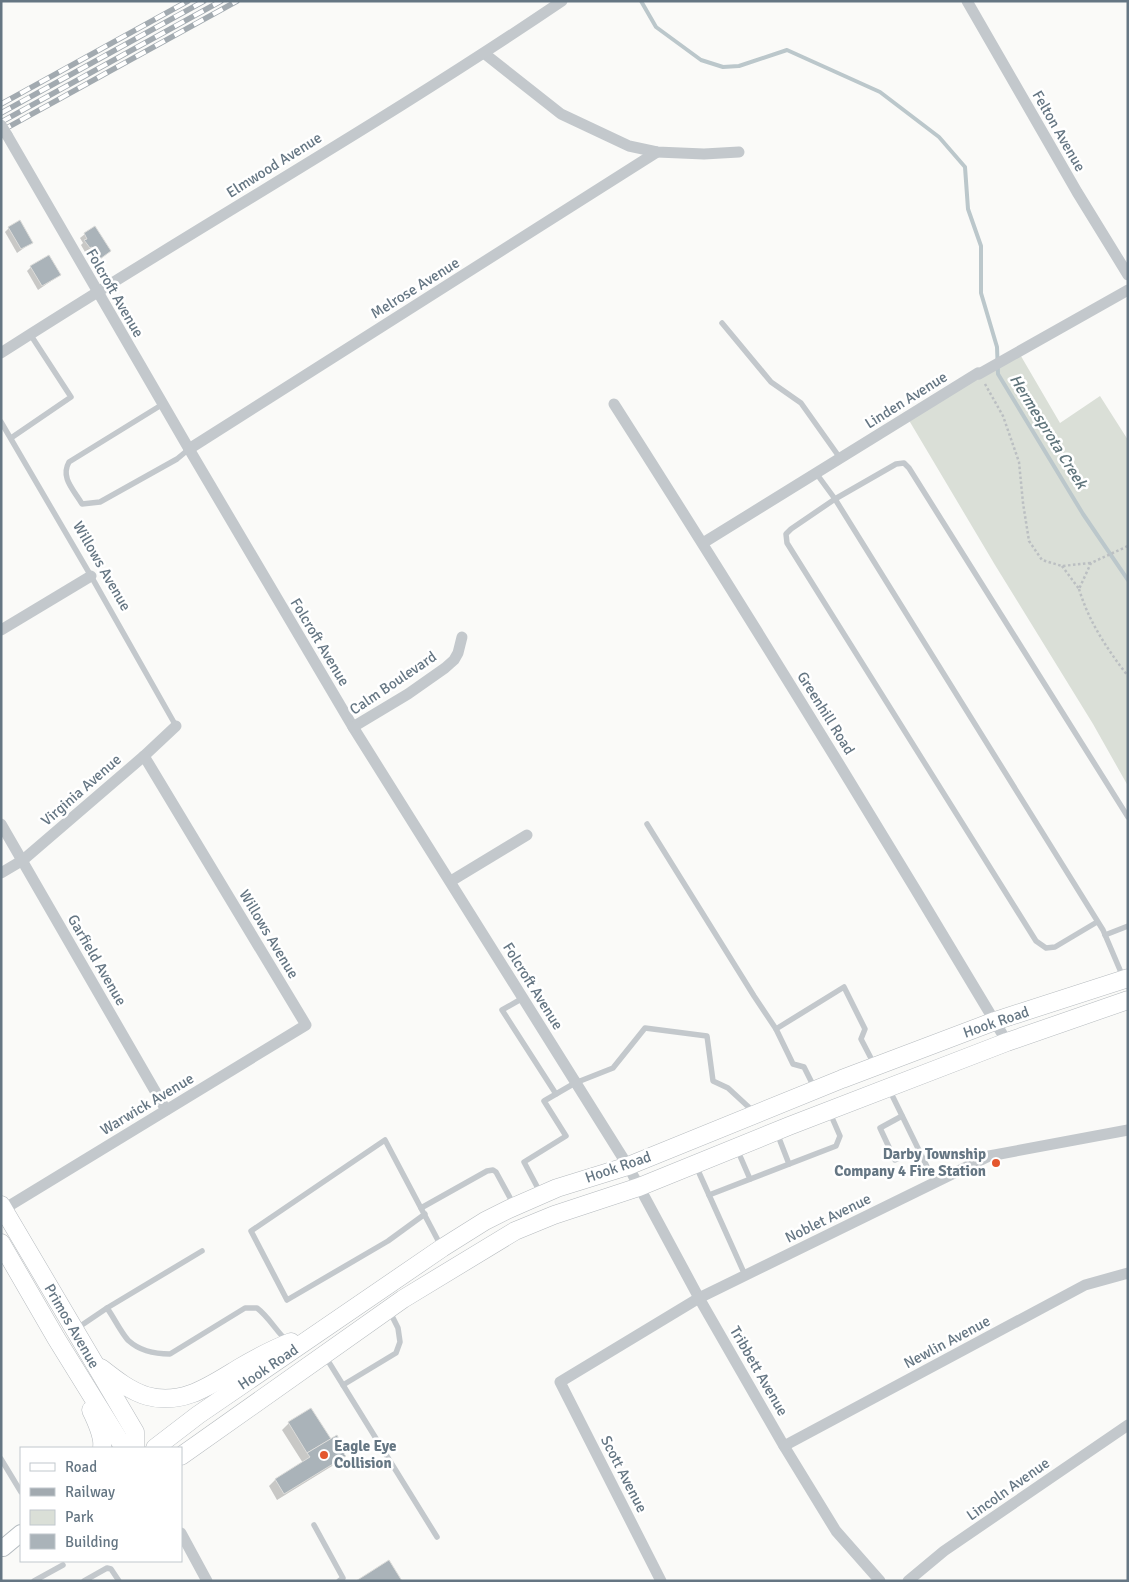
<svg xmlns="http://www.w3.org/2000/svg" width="1129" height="1582" font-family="Signika,sans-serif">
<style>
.green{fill:#dadfd7}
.shadow{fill:#0003}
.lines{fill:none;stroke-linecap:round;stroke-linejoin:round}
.stream{stroke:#bbc7cb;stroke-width:4}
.building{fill:#aab3b9;stroke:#dcdcda}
.secondary-casing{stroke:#b3babf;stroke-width:18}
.primary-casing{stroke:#b5babe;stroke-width:19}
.path{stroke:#bbbfc2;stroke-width:2.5;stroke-dasharray:2.5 2.5;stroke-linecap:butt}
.lane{stroke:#c3c8cc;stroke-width:5.5}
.street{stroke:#c3c8cc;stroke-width:11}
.secondary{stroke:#fff;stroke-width:16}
.primary{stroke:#fff;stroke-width:18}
.rail-casing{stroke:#a2aab0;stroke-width:5.5}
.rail{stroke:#fff;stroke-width:4;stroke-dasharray:11;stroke-linecap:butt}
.street-bridge{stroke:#c3c8cc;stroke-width:11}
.poi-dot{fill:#e4572e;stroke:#fff;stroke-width:2}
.labels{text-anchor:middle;stroke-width:5;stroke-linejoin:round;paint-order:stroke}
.street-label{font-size:15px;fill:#657683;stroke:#fff}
.poi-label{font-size:15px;font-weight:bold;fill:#657683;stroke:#fff;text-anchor:end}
.water-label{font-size:16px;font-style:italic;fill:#60757c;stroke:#fff}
</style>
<rect width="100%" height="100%" fill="#fafaf8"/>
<!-- green -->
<path class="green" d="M 1018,351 L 1060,423 L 1100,396 L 1128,440 L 1128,786 L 1093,724 L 995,565 L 907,417 Z"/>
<!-- shadow -->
<g class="shadow">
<path d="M 9,228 L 31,243 L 17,253 L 5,232 Z"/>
<path d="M 85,234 L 110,251 L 95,262 L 88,250 L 85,252 L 81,245 L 83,243 L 80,238 Z"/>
<path d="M 31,267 L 60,275 L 38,290 L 27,271 Z"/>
<path d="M 289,1423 L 330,1441 L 344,1456 L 337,1463 L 277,1500 L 269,1486 L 275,1480 L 303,1463 L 282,1430 Z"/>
</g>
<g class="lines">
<!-- stream -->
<path class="stream" d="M 641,1 L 656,27 L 701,60 L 723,67 L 739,66 L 787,50 L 880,92 L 939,137 L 965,167 L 968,209 L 981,246 L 981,293 L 997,347 L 998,374 L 1083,514 L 1128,580"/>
</g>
<!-- building -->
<g class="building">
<path d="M 20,220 L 33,243 L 21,249 L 8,227 Z"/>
<path d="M 95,226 L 111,251 L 100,259 L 92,247 L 90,248 L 84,240 L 87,239 L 84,233 Z"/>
<path d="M 49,255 L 61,275 L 42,286 L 30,266 Z"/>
<path d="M 311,1408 L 331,1439 L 307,1453 L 288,1422 Z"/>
<path d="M 337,1435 L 346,1452 L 344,1454 L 346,1456 L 284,1494 L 275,1479 L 310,1457 L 307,1453 Z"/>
<path d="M 389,1560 L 402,1581 L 356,1581 Z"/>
</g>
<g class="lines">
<defs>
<path id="secondary" d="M 3,1548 L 21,1533"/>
<g id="primary">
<path d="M 1,1205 L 135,1432 L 135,1448"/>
<path d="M 1,1243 L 56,1338 L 121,1443 L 132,1448"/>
<path d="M 101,1368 C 115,1379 130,1391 147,1396 C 182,1406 211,1385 239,1368 C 256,1358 273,1349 291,1342"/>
<path d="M 91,1410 C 96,1421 104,1436 102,1448"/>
<path d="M 155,1448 L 198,1415 L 442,1248 L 485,1221 L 509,1209 L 557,1188 L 628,1166 L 842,1079 L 995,1021 L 1128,978"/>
<path d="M 181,1456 L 403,1299 L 515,1231 L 554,1215 L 639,1187 L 789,1126 L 1007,1042 L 1128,1000"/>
</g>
</defs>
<!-- secondary casing -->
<use href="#secondary" class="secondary-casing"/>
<!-- primary casing -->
<use href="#primary" class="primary-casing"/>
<!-- path -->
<g class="path">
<path d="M 985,384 L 1003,416 L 1019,462 L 1023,503 L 1029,541 L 1042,560 L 1062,566 L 1091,563"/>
<path d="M 1062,566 L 1079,589 L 1091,563 L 1128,546"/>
<path d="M 1079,589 C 1089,622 1107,649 1128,676"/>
</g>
<!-- lane -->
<g class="lane">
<path d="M 722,323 L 771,382 L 801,403 L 840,458"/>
<path d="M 163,404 L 69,462 C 60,478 74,490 82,504 L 100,502 L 177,459 L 189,449"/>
<path d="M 1,422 L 91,576 L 176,726"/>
<path d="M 11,438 L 71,397 L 30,334"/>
<path d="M 816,473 L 835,499 L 1103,930 L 1123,977"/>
<path d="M 647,824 L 754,996 L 776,1029"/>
<path d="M 1097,922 L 1055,947 L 1046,948 L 1036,941 L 787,543 L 786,534 L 791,529 L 835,499 L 896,464 L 904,463 L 909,468 L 1128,817"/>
<path d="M 1105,935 L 1128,926"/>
<path d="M 523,998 L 502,1010 L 556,1094"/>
<path d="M 815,1089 L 804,1067 L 793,1064 L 776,1029 L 844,987 L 865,1029 L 861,1039 L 874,1064"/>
<path d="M 889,1089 L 935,1183"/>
<path d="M 902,1116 L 880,1128 L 895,1160 L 919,1151"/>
<path d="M 777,1133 L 789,1164"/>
<path d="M 737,1149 L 750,1179"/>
<path d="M 696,1166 L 745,1275"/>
<path d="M 541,1194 L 524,1162 L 566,1136 L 544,1101 L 575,1083 L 613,1068 L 645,1028 L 707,1036 L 713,1081 L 728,1088 L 754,1112"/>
<path d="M 709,1195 L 836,1146 L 840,1136 L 830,1113"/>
<path d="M 421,1208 L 487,1171 L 493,1170 L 496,1172 L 514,1205"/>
<path d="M 425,1214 L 388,1241 L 287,1300 L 251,1231 L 385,1140 L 441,1246"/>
<path d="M 107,1308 L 202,1251"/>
<path d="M 76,1329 L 107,1308 C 113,1316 123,1336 129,1341 C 140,1351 157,1354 170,1354 L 245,1308 L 257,1308 C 269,1317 276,1331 287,1341"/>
<path d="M 325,1356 L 437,1537"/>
<path d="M 343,1385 L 396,1353 L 400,1342 L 398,1328 L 390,1312"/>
<path d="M 1,1459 L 21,1492"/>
<path d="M 314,1525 L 343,1578 L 339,1581"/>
<path d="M 34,1581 L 63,1565"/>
<path d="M 84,1581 L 107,1568 L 111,1569 L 119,1581"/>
</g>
<!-- street -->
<g class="street">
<path d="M 967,1 L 1077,192 L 1128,275"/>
<path d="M 485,54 L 561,114 L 629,146 L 657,152 L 704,154 L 739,152"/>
<path d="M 7,135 L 189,449 L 353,727 L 628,1166 L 699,1298 L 784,1446 L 836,1531 L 880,1581"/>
<path d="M 1,353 C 187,233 379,125 562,1"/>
<path d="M 614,404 C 748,614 879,827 1007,1042"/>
<path d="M 189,449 L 657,152"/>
<path d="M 703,543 L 978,373 L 979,374 L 1128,290"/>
<path d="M 1,630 L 91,576"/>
<path d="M 353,727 L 408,694 L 445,668 L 454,660 L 458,653 L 462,637"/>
<path d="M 1,824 L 166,1110"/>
<path d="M 1,873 L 23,860 L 144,756 L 176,726"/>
<path d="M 451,881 L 527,835"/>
<path d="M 4,1209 L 306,1025 L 144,756"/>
<path d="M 784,1446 L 1085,1285 L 1128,1273"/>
<path d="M 181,1533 L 207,1581"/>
<path d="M 661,1581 L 560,1382 L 699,1298 L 989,1156 L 1128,1130"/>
<path d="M 908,1581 L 944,1551 L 1128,1425"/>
</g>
<!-- secondary -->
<use href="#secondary" class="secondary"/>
<!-- primary -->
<use href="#primary" class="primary"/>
<defs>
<g id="rail">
<path d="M 1,104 L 188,1"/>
<path d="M 1,113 L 204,1"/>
<path d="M 1,122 L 221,1"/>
<path d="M 1,131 L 237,1"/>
</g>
</defs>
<!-- rail casing -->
<use href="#rail" class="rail-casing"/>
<!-- rail -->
<use href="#rail" class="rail"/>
<!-- street-bridge -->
<path class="street-bridge" d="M 1,125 L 7,135"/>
</g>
<!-- markers -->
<g class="poi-dot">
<circle cx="996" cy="1163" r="5"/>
<circle cx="324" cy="1455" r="5"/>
</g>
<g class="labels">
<!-- street labels -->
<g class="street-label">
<text transform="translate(1059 131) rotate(60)" y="5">Felton Avenue</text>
<text transform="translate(274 165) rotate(-32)" y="5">Elmwood Avenue</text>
<text transform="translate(415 288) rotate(-32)" y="5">Melrose Avenue</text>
<text transform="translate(115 293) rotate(60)" y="5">Folcroft Avenue</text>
<text transform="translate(906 400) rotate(-32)" y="5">Linden Avenue</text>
<text transform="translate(102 566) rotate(60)" y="5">Willows Avenue</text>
<text transform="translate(320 642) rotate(59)" y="5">Folcroft Avenue</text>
<text transform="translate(393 683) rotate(-34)" y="5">Calm Boulevard</text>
<text transform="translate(826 713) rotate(58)" y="5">Greenhill Road</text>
<text transform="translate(81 790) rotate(-41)" y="5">Virginia Avenue</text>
<text transform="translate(269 934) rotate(59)" y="5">Willows Avenue</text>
<text transform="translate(97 960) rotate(60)" y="5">Garfield Avenue</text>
<text transform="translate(533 986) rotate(58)" y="5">Folcroft Avenue</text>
<text transform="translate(996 1022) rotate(-19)" y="5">Hook Road</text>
<text transform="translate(147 1104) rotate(-31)" y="5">Warwick Avenue</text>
<text transform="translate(618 1167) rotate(-19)" y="5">Hook Road</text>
<text transform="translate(828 1218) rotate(-26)" y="5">Noblet Avenue</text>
<text transform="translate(72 1326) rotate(60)" y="5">Primos Avenue</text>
<text transform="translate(947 1342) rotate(-28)" y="5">Newlin Avenue</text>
<text transform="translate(268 1367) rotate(-34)" y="5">Hook Road</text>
<text transform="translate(759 1371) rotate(60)" y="5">Tribbett Avenue</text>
<text transform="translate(624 1474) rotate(63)" y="5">Scott Avenue</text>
<text transform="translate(1008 1489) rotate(-35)" y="5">Lincoln Avenue</text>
</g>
<!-- poi labels -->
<g class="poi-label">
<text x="986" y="1159">Darby Township<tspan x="986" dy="17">Company 4 Fire Station</tspan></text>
<text x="334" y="1451" text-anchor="start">Eagle Eye<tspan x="334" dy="17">Collision</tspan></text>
</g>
<!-- water labels -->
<g class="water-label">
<text transform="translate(1049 431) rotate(58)" y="6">Hermesprota Creek</text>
</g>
</g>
<!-- border -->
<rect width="1129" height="1582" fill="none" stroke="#657683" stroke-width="5"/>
<!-- legend -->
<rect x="20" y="1447" width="162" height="115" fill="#ffffff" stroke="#c1c8cd"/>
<rect x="30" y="1463" width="25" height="8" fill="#ffffff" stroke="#c1c8cd"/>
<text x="65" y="1472" font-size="15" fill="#657683">Road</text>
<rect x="30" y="1488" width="25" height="8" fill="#a2aab0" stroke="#c1c8cd"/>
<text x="65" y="1497" font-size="15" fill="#657683">Railway</text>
<rect x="30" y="1510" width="25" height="15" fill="#dadfd7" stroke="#c1c8cd"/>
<text x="65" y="1522" font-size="15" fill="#657683">Park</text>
<rect x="30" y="1534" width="25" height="15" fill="#aab3b9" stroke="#c1c8cd"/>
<text x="65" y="1547" font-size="15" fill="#657683">Building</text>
</svg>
